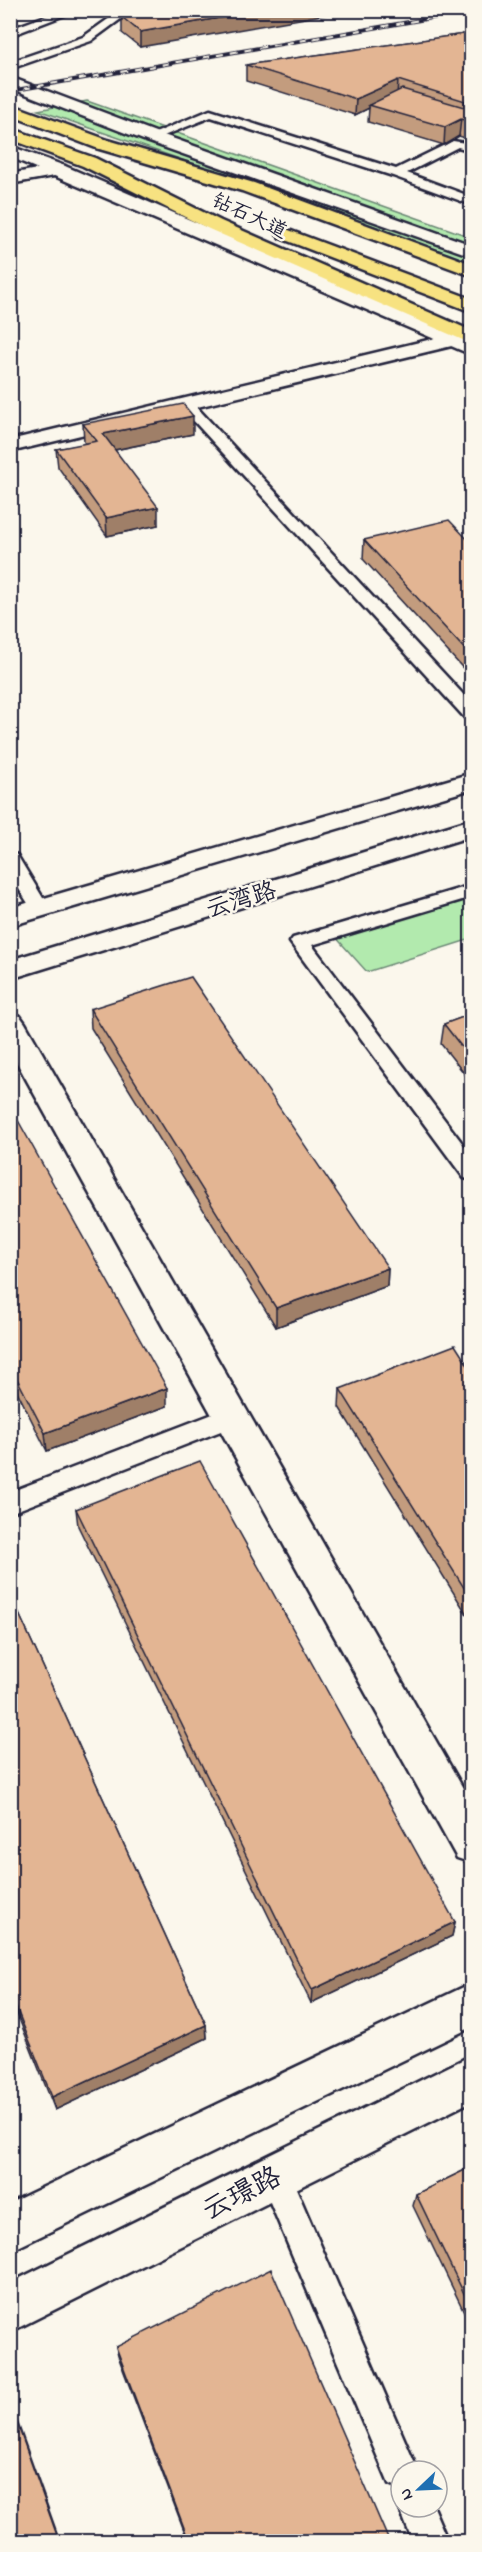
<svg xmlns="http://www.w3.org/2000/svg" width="482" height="2552" font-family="'Indie Flower','LXGW WenKai TC',sans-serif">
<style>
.green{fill:#b2eaae;stroke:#6a8674;stroke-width:1.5}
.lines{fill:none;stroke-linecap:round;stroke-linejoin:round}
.lane-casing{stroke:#22223b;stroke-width:5}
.street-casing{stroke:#22223b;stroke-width:5}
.secondary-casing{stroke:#22223b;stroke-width:5}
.highway-casing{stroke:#22223b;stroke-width:5}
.lane{fill:#fbf7ec;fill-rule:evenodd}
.street{fill:#fbf7ec;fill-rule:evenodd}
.secondary{fill:#fbf7ec;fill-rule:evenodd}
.highway{fill:#f7e281;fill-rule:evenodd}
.rail-casing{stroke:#22223b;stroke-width:4}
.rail{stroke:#fbf7ec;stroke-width:2;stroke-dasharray:7;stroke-linecap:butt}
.wall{fill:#c39c7e;stroke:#22223b;stroke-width:1.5}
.shaded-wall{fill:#9f7f67;stroke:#22223b;stroke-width:1.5}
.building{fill:#e3b593;stroke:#22223b;stroke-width:1.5}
.labels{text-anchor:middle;stroke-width:5;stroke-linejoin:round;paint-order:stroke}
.far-street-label{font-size:20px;fill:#22223b;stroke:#fbf7ec}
.street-label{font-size:24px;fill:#22223b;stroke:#fbf7ec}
.near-street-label{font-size:28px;fill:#22223b;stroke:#fbf7ec}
</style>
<rect width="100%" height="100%" fill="#fbf7ec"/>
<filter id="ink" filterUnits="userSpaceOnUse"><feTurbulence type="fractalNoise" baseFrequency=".0167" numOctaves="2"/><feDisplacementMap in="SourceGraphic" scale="12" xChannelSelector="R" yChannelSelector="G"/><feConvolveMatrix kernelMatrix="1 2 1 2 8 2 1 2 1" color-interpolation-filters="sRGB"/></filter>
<g filter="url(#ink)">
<!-- green -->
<g class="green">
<path d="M 87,101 L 471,237 L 471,265 L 382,229 L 38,110 Z"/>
<path d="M 471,891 L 471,939 L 367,972 L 332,933 Z"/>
</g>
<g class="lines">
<defs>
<g id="lane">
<path d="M 62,10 L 78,10 L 10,36 L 10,29 Z"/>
<path d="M 121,10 L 133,10 L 91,41 L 10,69 L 10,62 L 83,37 Z"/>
<path d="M 210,110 L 396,169 L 453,141 L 472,144 L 472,151 L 458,147 L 407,173 L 472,197 L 472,205 L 393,176 L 211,117 L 156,139 L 148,139 L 146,137 Z"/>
<path d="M 186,400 L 191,401 L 472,704 L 472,720 L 466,719 L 181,407 L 179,404 Z"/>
<path d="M 10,853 L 17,855 L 49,908 L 47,912 L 33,912 L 31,908 L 10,875 Z"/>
<path d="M 472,885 L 472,897 L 312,945 L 472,1156 L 472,1180 L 464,1178 L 290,942 L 293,938 Z"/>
<path d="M 231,1407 L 239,1410 L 243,1417 L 239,1424 L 10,1513 L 10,1492 Z"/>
<path d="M 275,2160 L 286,2165 L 418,2471 L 401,2471 L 401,2489 L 389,2484 L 259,2176 L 264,2165 Z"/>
<path d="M 401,2502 L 401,2507 L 433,2507 L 448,2542 L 413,2542 L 399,2507 Z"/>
</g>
<g id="street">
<path d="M 59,165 L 65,166 L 68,170 L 65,174 L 10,184 L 10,174 Z"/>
<path d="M 453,334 L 460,336 L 463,340 L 460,344 L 10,452 L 10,440 Z"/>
<path d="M 10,1013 L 20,1016 L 25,1023 L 472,1804 L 472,1863 L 457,1858 L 10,1050 Z"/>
</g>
<g id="secondary">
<path d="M 10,77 L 158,133 L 472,245 L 472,256 L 146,141 L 10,88 Z"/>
<path d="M 10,146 L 65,166 L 472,342 L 472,355 L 10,157 Z"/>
<path d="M 472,773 L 472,789 L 10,926 L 10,908 Z"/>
<path d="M 472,819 L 472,836 L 10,979 L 10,960 Z"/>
<path d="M 472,1983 L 472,2027 L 10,2251 L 10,2203 Z"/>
<path d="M 472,2055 L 472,2101 L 10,2332 L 10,2283 Z"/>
</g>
<g id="highway">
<path d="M 10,104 L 108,140 L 254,183 L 472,264 L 472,276 L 242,191 L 96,148 L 10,115 Z"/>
<path d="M 10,128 L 95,158 L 221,221 L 472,331 L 472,344 L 209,229 L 83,166 L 10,139 Z"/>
<path d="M 286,229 L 472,299 L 472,312 L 280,238 L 277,234 L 280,230 Z"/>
</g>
</defs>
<!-- lane casing -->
<use href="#lane" class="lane-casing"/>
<!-- street casing -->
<use href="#street" class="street-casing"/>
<!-- secondary casing -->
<use href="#secondary" class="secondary-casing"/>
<!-- highway casing -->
<use href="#highway" class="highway-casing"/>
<!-- lane -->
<use href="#lane" class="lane"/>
<!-- street -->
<use href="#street" class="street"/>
<!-- secondary -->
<use href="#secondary" class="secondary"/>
<!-- highway -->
<use href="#highway" class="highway"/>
<defs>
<path id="rail" d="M 10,91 L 472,11"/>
</defs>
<!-- rail casing -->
<use href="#rail" class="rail-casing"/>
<!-- rail -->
<use href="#rail" class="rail"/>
</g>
<!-- wall -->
<g class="wall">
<path d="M 168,10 L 140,47 L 122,33 L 122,17 Z"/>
<path d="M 471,33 L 471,140 L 459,136 L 444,145 L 368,122 L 369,108 L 355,115 L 246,81 L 246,65 Z"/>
<path d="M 83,424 L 193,434 L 115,450 L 158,525 L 107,536 L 58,467 L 56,449 L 86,444 L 84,442 Z"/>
<path d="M 364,540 L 471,543 L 471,677 L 363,559 Z"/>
<path d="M 90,1009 L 388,1268 L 387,1286 L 276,1327 L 91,1028 Z"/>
<path d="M 471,1014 L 471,1082 L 441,1044 L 444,1024 Z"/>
<path d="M 10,1106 L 167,1406 L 47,1451 L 10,1377 Z"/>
<path d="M 471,1370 L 471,1621 L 339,1407 L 340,1389 Z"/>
<path d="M 76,1509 L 455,1922 L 452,1936 L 311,2003 L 78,1526 Z"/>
<path d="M 10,1594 L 206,2025 L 207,2038 L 55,2110 L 10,1996 Z"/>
<path d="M 471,2167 L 471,2326 L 413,2206 L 416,2194 Z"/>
<path d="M 116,2347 L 389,2541 L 188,2541 L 118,2356 Z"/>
</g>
<!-- shaded-wall -->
<g class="shaded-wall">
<path d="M 264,10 L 351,10 L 140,47 L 140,32 Z"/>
<path d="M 398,80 L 397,96 L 369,105 L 369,108 L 355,115 L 356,99 Z"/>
<path d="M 471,96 L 471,111 L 464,117 L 465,101 Z"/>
<path d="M 461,119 L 459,136 L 444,145 L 445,127 Z"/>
<path d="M 193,416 L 193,434 L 104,452 L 103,434 Z"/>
<path d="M 158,507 L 158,525 L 107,536 L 106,518 Z"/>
<path d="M 388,1268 L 387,1286 L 276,1327 L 276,1308 Z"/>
<path d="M 167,1388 L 167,1406 L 47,1451 L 45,1433 Z"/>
<path d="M 455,1922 L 452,1936 L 311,2003 L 312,1990 Z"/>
<path d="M 206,2025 L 207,2038 L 55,2110 L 52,2097 Z"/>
<path d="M 12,2409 L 16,2418 L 60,2541 L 59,2541 Z"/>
</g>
<!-- building -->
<g class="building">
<path d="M 168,10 L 196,11 L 264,10 L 140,32 L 122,17 Z"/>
<path d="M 471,33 L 471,96 L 465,101 L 398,80 L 356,99 L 246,65 Z"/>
<path d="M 402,89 L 471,109 L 471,122 L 461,119 L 445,127 L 369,105 Z"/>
<path d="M 183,404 L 193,416 L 103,434 L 158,507 L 106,518 L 56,449 L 97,441 L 83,424 Z"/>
<path d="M 449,520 L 471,543 L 471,656 L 364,540 Z"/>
<path d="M 191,977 L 388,1268 L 276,1308 L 90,1009 Z"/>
<path d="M 471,1014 L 471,1059 L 444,1024 Z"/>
<path d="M 10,1106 L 167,1388 L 45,1433 L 10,1365 Z"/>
<path d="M 455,1345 L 471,1370 L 471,1599 L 340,1389 Z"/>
<path d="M 200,1461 L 455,1922 L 312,1990 L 76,1509 Z"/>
<path d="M 10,1594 L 206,2025 L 52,2097 L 10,1992 Z"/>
<path d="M 471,2167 L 471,2308 L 416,2194 Z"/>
<path d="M 271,2269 L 389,2541 L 189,2541 L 116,2347 Z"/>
<path d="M 12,2409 L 59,2541 L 10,2541 L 10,2410 Z"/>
</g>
</g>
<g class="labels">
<!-- far-street labels -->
<g class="far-street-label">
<text transform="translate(250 215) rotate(25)" y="7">钻石大道</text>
</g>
<!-- street labels -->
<g class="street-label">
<text transform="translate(241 899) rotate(-17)" y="8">云湾路</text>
</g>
<!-- near-street labels -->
<g class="near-street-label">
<text transform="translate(241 2192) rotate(-27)" y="10">云璟路</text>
</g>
</g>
<!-- margin -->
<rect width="482" height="2552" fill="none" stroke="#fbf7ec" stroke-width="36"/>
<rect x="18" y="18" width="446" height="2516" fill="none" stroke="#22223b" stroke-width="2" filter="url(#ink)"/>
<!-- north arrow -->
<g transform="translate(419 2489) rotate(247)"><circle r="28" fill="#fbf7ec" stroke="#a4a2a5" stroke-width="1.5"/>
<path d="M0-4.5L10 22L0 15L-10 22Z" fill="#1f6fb2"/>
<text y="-9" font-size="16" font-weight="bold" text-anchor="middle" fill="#22223b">N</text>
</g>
</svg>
